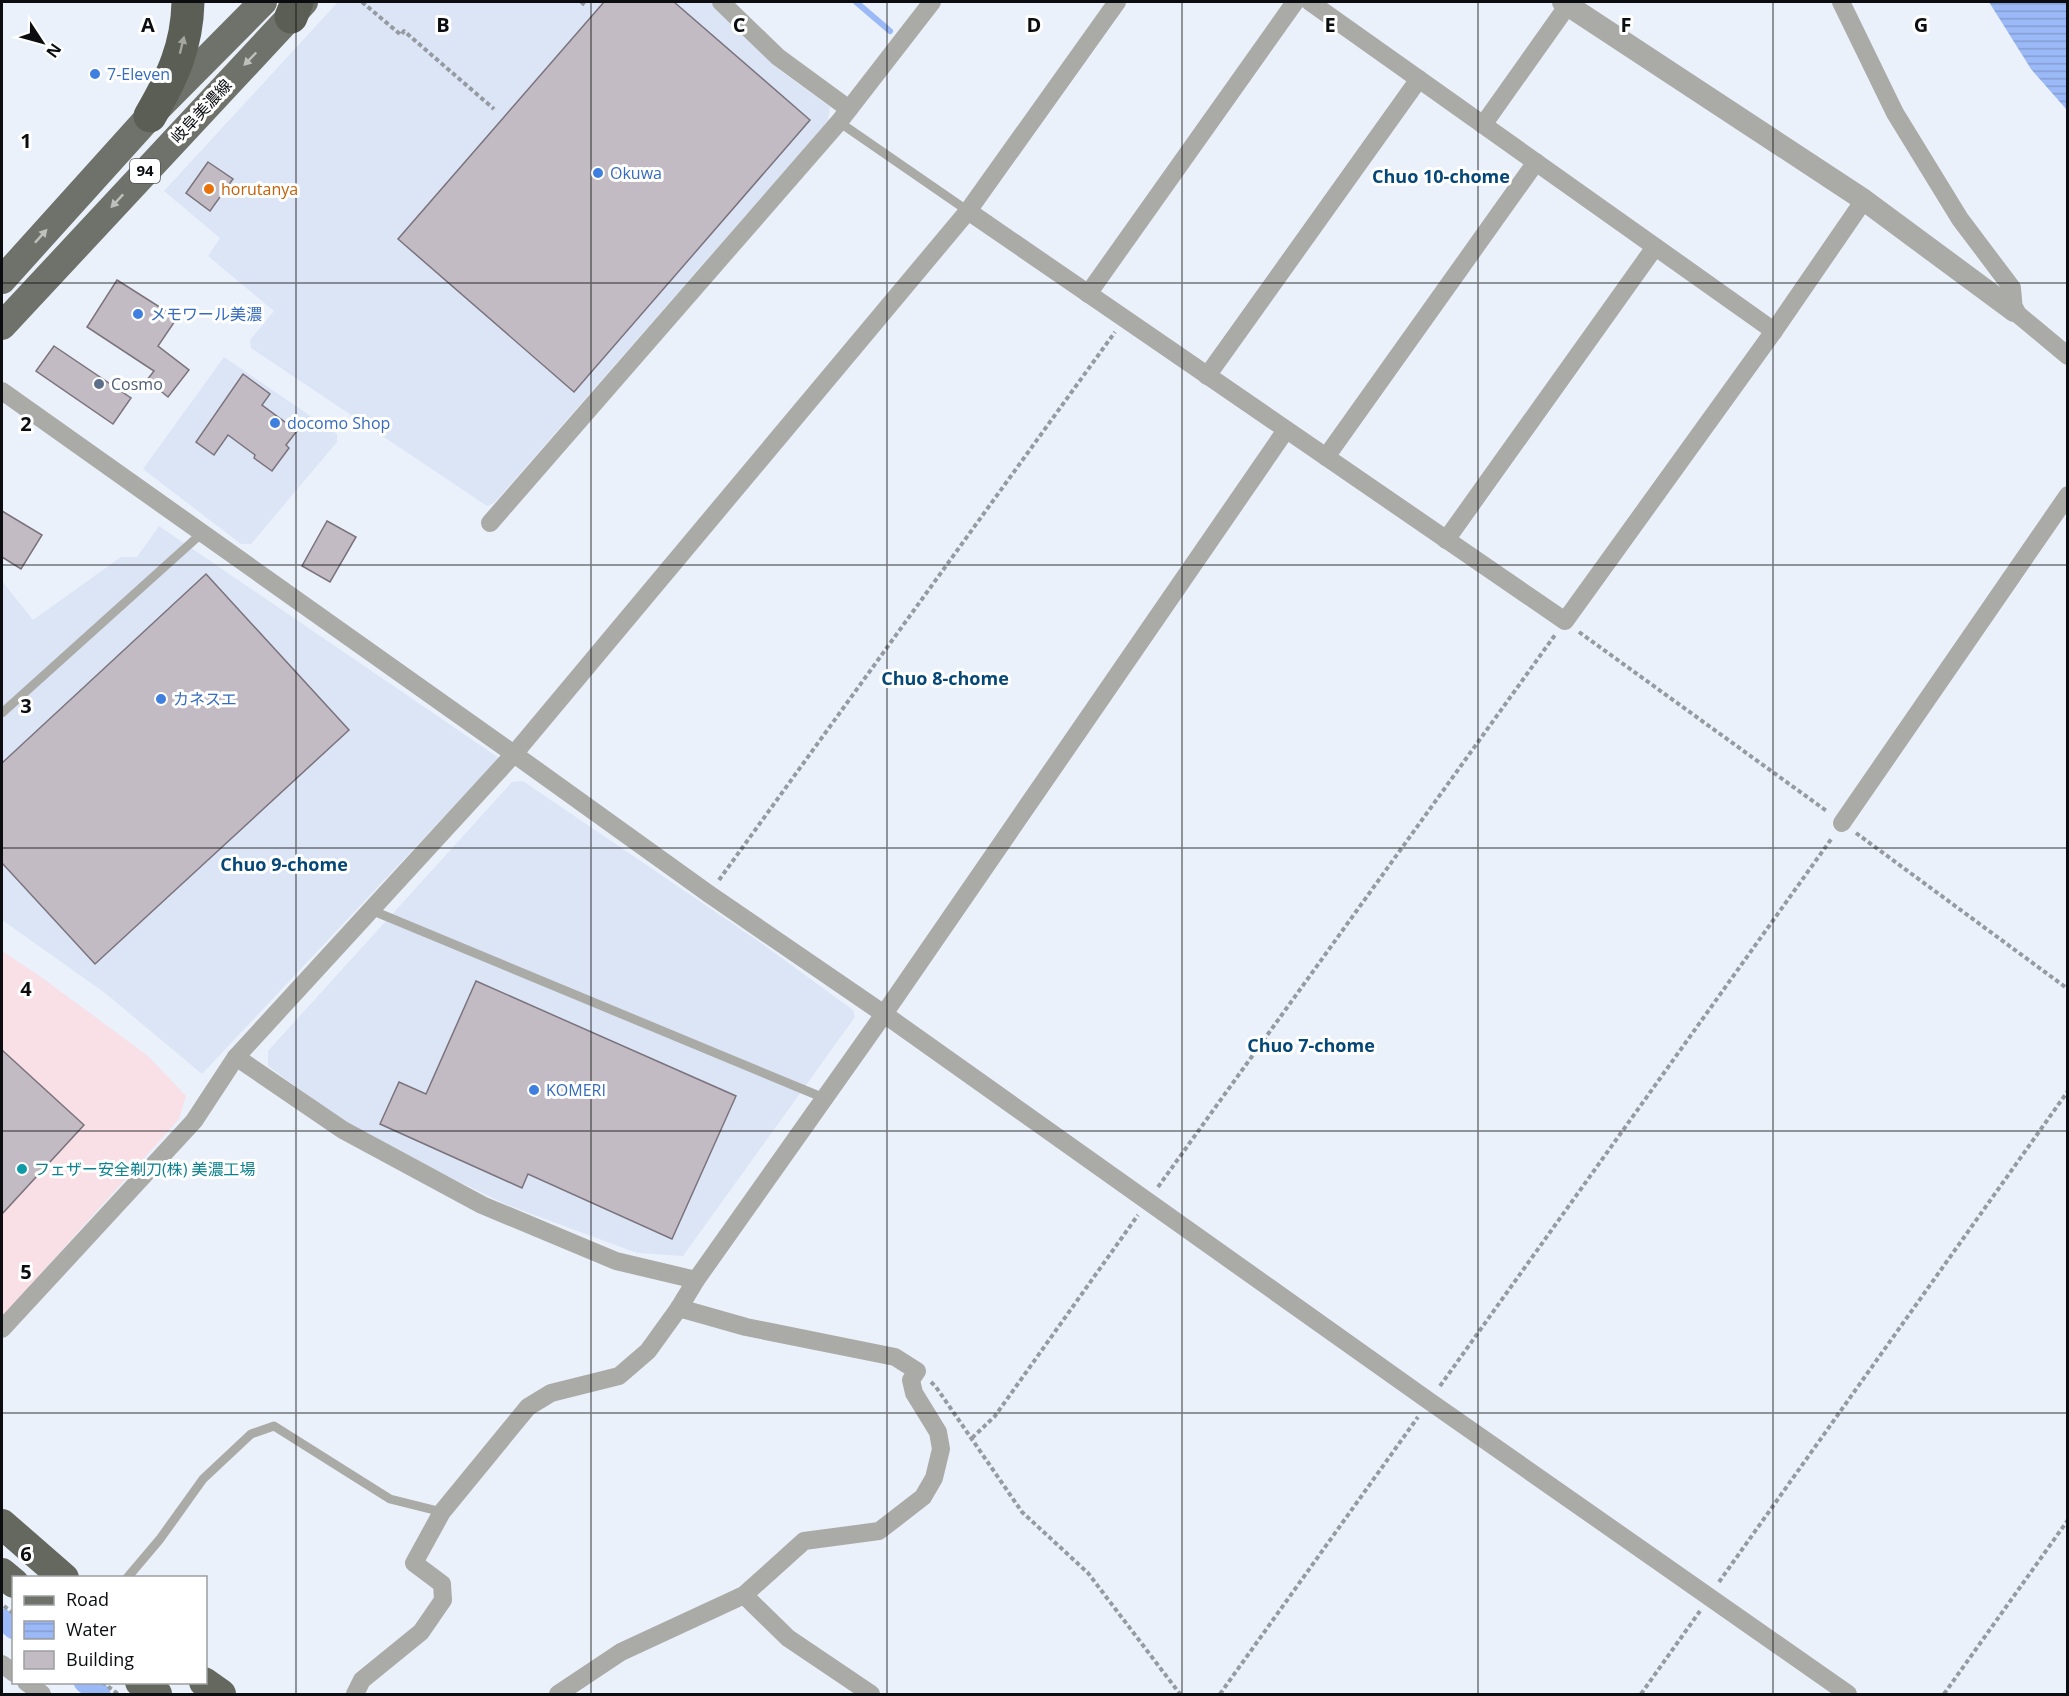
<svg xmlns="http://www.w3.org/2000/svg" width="2069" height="1696" font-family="'Open Sans','Noto Sans JP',sans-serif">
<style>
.built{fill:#dbe5f6}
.industrial{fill:#f9dfe6}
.water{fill:url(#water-rules)}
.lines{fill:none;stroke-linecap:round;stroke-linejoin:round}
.stream{stroke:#9bb9f7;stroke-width:6}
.canal{stroke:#9bb9f7;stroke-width:21}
.building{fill:#c3bbc4;stroke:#7a737c;stroke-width:1.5}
.path{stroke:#969ba2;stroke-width:4;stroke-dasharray:4.5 3;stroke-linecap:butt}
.service{stroke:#aaaba7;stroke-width:9}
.minor{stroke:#aaaba7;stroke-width:18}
.tertiary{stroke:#aaaba7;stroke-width:22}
.primary{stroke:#6f726a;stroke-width:28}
.trunk{stroke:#65685f;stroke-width:30}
.motorway{stroke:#5b5e54;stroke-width:33}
.oneway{fill:#a5a6a1}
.oneway2{fill:#bec0bc}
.grid{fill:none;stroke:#0b0d11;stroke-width:1.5;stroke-opacity:0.55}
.shop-dot{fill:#3f7fe0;stroke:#fff;stroke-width:2}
.food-dot{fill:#e8710a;stroke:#fff;stroke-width:2}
.service-dot{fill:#5c6f8a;stroke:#fff;stroke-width:2}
.culture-dot{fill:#0f9aa8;stroke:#fff;stroke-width:2}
.labels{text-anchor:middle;stroke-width:6;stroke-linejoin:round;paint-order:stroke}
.shield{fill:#fff;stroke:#545658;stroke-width:1.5}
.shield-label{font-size:15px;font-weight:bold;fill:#0b0d11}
.shop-label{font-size:16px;fill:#366cbe;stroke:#fff;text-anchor:start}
.street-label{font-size:16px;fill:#0b0d11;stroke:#fff}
.food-label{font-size:16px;fill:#c56008;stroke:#fff;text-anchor:start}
.service-label{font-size:16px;fill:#4e5e75;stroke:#fff;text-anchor:start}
.culture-label{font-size:16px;fill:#0d838f;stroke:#fff;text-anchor:start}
.neighbourhood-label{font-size:18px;font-weight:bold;fill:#054878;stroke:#fff}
.grid-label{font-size:20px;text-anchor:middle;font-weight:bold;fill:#0b0d11;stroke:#fff;stroke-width:6;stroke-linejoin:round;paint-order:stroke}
</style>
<defs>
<pattern id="water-rules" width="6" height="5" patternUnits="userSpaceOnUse" patternTransform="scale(1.5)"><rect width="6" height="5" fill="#9bb9f7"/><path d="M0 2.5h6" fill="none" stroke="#849ed3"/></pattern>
</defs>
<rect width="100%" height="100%" fill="#ebf1fb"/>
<!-- built -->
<g class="built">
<path d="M 338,2 L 711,2 L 777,68 L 830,107 L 828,121 L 494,503 L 487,506 L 251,348 L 250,340 L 274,311 L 208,256 L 220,238 L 164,191 Z"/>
<path d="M 224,357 L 337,434 L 337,442 L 251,544 L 241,544 L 143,469 Z"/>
<path d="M 159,526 L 499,758 L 202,1074 L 105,993 L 2,920 L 2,581 L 33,620 L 121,557 L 137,557 Z"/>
<path d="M 523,781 L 761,943 L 853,1010 L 855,1017 L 683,1256 L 637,1253 L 507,1205 L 425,1165 L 337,1117 L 268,1066 L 268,1051 L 512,782 Z"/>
</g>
<!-- industrial -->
<path class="industrial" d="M 2,951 L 41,977 L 148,1056 L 186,1096 L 179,1119 L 2,1317 Z"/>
<!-- water -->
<path class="water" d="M 1989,2 L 2067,2 L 2067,110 L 2031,69 Z"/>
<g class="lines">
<!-- stream -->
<path class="stream" d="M 856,2 L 890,31"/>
<!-- canal -->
<g class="canal">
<path d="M 2,1619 L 14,1629"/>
<path d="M 84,1682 L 100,1694"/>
</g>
</g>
<!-- building -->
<g class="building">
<path d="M 604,2 L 674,2 L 810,120 L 574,392 L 398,239 Z"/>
<path d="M 208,162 L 233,179 L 210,211 L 186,193 Z"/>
<path d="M 117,280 L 177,318 L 158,346 L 189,370 L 168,397 L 147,380 L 154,371 L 87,327 Z"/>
<path d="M 54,346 L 131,398 L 113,424 L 36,371 Z"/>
<path d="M 243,374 L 270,394 L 262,405 L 297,431 L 286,445 L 289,448 L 272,471 L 254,458 L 255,455 L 228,435 L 214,455 L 196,442 Z"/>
<path d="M 2,511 L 42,535 L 21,569 L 2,557 Z"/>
<path d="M 327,521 L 356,537 L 330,582 L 302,566 Z"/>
<path d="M 206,574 L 349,730 L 95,964 L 2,863 L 2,763 Z"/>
<path d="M 476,981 L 736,1096 L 672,1239 L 528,1174 L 522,1188 L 380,1124 L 399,1082 L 426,1094 Z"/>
<path d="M 2,1050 L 84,1125 L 2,1214 Z"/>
</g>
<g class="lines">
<!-- path -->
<g class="path">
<path d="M 362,2 L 401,35 L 404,31 L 494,109"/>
<path d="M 581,2 L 585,5"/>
<path d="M 1579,632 L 1828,812"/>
<path d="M 1856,833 L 2068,989"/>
<path d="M 719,880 L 1115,332"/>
<path d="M 1158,1187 L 1555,635"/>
<path d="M 931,1382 L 936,1387 L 1022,1512 L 1088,1573 L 1180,1694"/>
<path d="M 1440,1386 L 1832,838"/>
<path d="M 972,1438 L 995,1416 L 1138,1215"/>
<path d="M 1719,1582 L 2068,1091"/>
<path d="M 4,1606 L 14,1614"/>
<path d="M 102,1682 L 118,1694"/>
<path d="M 1220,1694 L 1418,1417"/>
<path d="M 1641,1694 L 1700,1611"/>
<path d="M 1944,1694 L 2068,1520"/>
</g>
<!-- service -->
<g class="service">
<path d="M 839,122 L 968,211"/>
<path d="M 2,713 L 202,533"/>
<path d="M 371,910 L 824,1098"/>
<path d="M 127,1578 L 160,1539 L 203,1479 L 251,1434 L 274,1426 L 390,1499 L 442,1512"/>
</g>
<!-- minor -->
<g class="minor">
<path d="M 721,2 L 778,57 L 849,109"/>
<path d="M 1310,2 L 1774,331"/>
<path d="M 1841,2 L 1895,113 L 1960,219 L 2012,288 L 2014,311 L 2068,356"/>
<path d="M 1483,125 L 1568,5"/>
<path d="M 968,211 L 1565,621 L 1774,331 L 1864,200"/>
<path d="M 1088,294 L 1295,2"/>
<path d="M 1207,376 L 1419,79"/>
<path d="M 2,391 L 514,754 L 709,894 L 884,1014 L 1429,1401 L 1848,1694"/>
<path d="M 1326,457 L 1536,162"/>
<path d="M 490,523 L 839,122 L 932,2"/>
<path d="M 1446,540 L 1655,247"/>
<path d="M 1842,823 L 2068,495"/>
<path d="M 696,1280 L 616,1261 L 482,1205 L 343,1130 L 236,1057 L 514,754 L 968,211 L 1117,2"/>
<path d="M 2,1329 L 194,1121 L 236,1057"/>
<path d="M 744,1595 L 788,1638 L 871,1694"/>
<path d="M 2,1664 L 14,1673"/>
<path d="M 26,1682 L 42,1694"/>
<path d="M 355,1694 L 362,1680 L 421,1632 L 443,1600 L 442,1584 L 414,1563 L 442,1512 L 528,1407 L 551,1393 L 619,1376 L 648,1351 L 679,1308 L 696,1280 L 884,1014 L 1286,430"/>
<path d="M 558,1694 L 621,1652 L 744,1595 L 804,1541 L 879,1531 L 923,1497 L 934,1478 L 941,1449 L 938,1432 L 914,1393 L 911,1380 L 917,1371 L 895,1357 L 746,1327 L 679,1308"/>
</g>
<!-- tertiary -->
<path class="tertiary" d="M 1563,2 L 1864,200 L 2014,311"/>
<!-- primary -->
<g class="primary">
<path d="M 2,280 L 150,116 L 263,2"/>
<path d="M 2,326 L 304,2"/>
</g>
<!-- trunk -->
<g class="trunk">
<path d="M 2,1524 L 64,1578"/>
<path d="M 2,1573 L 14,1583"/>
<path d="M 140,1682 L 157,1694"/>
<path d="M 204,1682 L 221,1694"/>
</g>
<!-- motorway -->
<g class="motorway">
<path d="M 291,17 L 297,2"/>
<path d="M 150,116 C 172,78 187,47 188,2"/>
</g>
</g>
<!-- one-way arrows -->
<defs><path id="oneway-solid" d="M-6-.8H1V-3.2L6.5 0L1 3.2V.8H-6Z" transform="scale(1.5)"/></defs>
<use class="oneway" href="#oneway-solid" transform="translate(182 45) rotate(-76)"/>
<g class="oneway2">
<use href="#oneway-solid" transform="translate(250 59) rotate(134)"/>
<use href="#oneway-solid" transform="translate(117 201) rotate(133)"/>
<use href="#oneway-solid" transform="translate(41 236) rotate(-48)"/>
</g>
<!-- grid -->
<path class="grid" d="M 296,2 L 296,1694M 591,2 L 591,1694M 887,2 L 887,1694M 1182,2 L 1182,1694M 1478,2 L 1478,1694M 1773,2 L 1773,1694M 2,283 L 2068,283M 2,565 L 2068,565M 2,848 L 2068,848M 2,1131 L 2068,1131M 2,1413 L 2068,1413"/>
<!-- markers -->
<g class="shop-dot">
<circle cx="95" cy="74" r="6"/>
<circle cx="598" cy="173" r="6"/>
<circle cx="138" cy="314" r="6"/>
<circle cx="275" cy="423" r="6"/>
<circle cx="161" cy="699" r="6"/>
<circle cx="534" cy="1090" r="6"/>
</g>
<circle class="food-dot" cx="209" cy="189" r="6"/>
<circle class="service-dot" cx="99" cy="384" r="6"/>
<circle class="culture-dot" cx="22" cy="1169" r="6"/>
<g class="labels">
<!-- shield labels -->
<rect class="shield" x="130" y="159" width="30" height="24" rx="4.5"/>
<g class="shield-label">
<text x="145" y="176">94</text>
</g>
<!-- shop labels -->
<g class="shop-label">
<text x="107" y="80">7-Eleven</text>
<text x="610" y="179">Okuwa</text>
<text x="150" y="320">メモワール美濃</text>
<text x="287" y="429">docomo Shop</text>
<text x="173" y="705">カネスエ</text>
<text x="546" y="1096">KOMERI</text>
</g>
<!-- street labels -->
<g class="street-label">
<text transform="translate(201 111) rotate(-47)" y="6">岐阜美濃線</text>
</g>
<!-- food labels -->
<g class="food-label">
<text x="221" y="195">horutanya</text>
</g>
<!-- service labels -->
<g class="service-label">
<text x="111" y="390">Cosmo</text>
</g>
<!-- culture labels -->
<g class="culture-label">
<text x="34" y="1175">フェザー安全剃刀(株) 美濃工場</text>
</g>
<!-- neighbourhood labels -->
<g class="neighbourhood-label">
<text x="1441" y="183">Chuo 10-chome</text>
<text x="945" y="685">Chuo 8-chome</text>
<text x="284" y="871">Chuo 9-chome</text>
<text x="1311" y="1052">Chuo 7-chome</text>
</g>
</g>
<g class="grid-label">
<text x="148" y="32">A</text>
<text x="443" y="32">B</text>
<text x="739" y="32">C</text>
<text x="1034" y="32">D</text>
<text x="1330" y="32">E</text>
<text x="1626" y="32">F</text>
<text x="1921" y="32">G</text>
<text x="26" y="148">1</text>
<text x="26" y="431">2</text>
<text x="26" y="713">3</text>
<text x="26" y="996">4</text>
<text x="26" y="1279">5</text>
<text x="26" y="1561">6</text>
</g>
<!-- border -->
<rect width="2069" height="1696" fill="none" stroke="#0b0d11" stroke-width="6"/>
<!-- legend -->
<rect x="12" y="1576" width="195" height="108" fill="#ffffff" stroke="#9d9ea0" stroke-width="1.5"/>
<rect x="24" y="1596" width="30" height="9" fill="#6f726a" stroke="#9d9ea0" stroke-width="1.5"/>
<text x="66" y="1606" font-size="18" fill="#0b0d11">Road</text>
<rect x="24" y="1621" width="30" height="18" fill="url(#water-rules)" stroke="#9d9ea0" stroke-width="1.5"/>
<text x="66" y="1636" font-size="18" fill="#0b0d11">Water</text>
<rect x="24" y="1651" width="30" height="18" fill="#c3bbc4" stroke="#9d9ea0" stroke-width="1.5"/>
<text x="66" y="1666" font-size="18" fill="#0b0d11">Building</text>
<!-- north arrow -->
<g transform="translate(42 42) rotate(126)" stroke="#ffffff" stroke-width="4.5" paint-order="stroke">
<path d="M0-4.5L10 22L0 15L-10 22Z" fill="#0b0d11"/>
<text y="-9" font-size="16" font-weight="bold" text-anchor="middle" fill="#0b0d11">N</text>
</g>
</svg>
